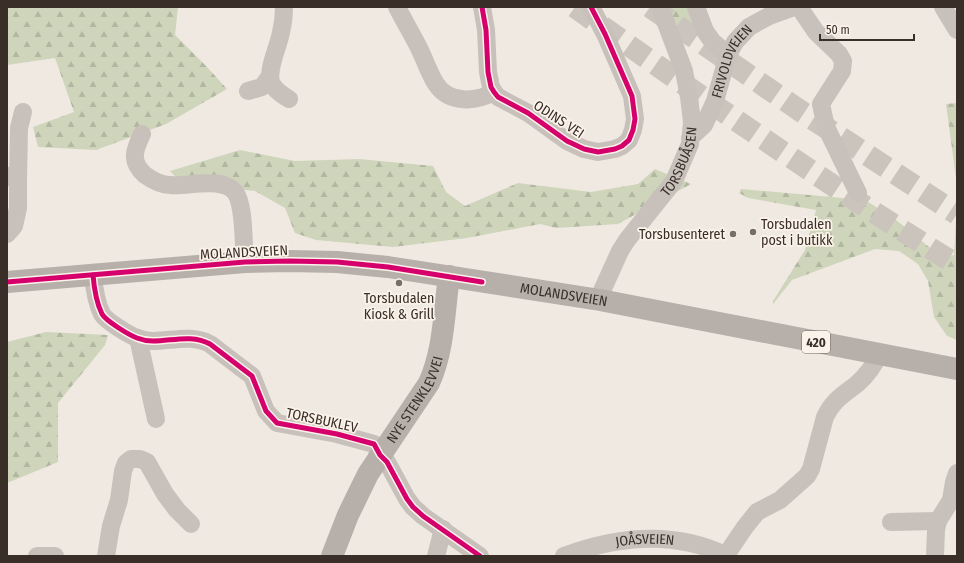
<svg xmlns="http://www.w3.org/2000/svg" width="964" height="563" font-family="'Fira Sans Condensed',sans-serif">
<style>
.forest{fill:url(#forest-firs)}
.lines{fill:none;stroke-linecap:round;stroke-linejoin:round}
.highway-tunnel{stroke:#cbc4bd;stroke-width:22;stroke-dasharray:22 11;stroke-linecap:butt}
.minor{stroke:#c8c1bb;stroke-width:18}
.major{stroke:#b6afaa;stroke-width:22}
.cycleway-casing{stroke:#fbf3e9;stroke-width:8}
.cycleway{stroke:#d6006c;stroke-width:5}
.poi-dot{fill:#796f69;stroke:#fbf3e9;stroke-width:1.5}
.labels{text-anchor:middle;stroke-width:3.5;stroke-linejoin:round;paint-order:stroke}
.shield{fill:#fbf3e9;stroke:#736962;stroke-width:1}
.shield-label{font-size:13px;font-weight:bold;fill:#392e28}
.street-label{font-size:14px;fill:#392e28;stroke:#fbf3e9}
.poi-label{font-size:14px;fill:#392e28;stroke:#fbf3e9;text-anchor:start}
</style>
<defs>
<pattern id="forest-firs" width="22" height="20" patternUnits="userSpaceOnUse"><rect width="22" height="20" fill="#cfd5bb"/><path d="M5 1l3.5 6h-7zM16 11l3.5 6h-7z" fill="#b2b7a1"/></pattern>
</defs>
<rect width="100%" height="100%" fill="#efe9e2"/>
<!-- forest -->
<g class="forest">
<path d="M 7,7 L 178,7 L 175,35 L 207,67 L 227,89 L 166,124 L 96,150 L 38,147 L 33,127 L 74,112 L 55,58 L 7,65 Z"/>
<path d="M 658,7 L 704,7 L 695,33 L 670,41 Z"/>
<path d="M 957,103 L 957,186 L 946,104 Z"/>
<path d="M 240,150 L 295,161 L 359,159 L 433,166 L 446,192 L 465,206 L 518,183 L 591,192 L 638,184 L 655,169 L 691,184 L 618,224 L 556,228 L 540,224 L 467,238 L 393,247 L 316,240 L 295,233 L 285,208 L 255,191 L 182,184 L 170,171 Z"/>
<path d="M 741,189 L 865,200 L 895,219 L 929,247 L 945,257 L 954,255 L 957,201 L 957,340 L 947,336 L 934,317 L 928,281 L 918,264 L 899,251 L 875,249 L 792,280 L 773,304 L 773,301 L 805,250 L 816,210 L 748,198 L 739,193 Z"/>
<path d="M 46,332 L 108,335 L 105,345 L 58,403 L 58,462 L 7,483 L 7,342 Z"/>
</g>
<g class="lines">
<!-- highway-tunnel -->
<g class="highway-tunnel">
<path d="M 575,7 C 700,97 827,184 957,265"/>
<path d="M 650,7 L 799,110 L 957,214"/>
</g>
<!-- minor -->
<g class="minor">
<path d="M 284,7 C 284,15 283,24 281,32 C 279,46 267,68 271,82 C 274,90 282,95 289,99"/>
<path d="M 397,7 C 404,21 412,34 419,48 C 425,60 429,73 436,84 C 449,104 476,102 494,92"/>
<path d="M 482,7 L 486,30 L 488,72 L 491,87 L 494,92 L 498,97 L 528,113 L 567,141 L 584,149 L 598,152 L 615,149 L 622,146 L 629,140 L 633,130 L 635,119 L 632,96 L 605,34 L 591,7"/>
<path d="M 696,7 L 705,31 L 712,41 L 728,55"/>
<path d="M 799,7 L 816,32 L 839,54 L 843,61 L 842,71 L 821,104 L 826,127 L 858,193"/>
<path d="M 943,7 L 957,30"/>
<path d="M 248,91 L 262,87 L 270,76"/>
<path d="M 142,134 C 135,149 129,161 145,175 C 152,180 161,185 170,185 C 188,187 222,176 235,192 C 245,205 243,245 245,262"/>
<path id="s1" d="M 690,138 L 704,125 L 715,101 L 728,55 L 735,42 L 749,27 L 769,16 L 794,7"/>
<path d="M 18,181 L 19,128 L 23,112"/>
<path d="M 7,234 L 14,226 L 18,208 L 18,181 L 8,176"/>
<path d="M 93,275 C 94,287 96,302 102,314 C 106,321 129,335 137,338 C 142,340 148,341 153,341 C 172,341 192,334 210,344 L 252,376 L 266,411 L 277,423 L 337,434 L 374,444 L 380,455 L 387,462 L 407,499 L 413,507 L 423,516 L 480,556"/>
<path id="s2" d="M 600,300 L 601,293 L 620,251 L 627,240 L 674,181 L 690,144 L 692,122 L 689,97 L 684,71 L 660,7"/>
<path d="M 138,338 L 156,419"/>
<path d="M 891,522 L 938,521"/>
<path d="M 726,555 L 745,527 L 757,512 L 780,500 L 807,476 L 811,469 L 825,417 C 833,400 843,395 857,384 C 867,375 874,366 879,354"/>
<path d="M 37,556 L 55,556"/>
<path d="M 106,556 L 111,526 L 119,500 L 123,471 L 126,463 L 131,459 L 140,459 L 147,462 L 165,494 L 177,510 L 191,524"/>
<path d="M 436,556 L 443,529"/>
<path id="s3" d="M 564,556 C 618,536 674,530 727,556"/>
<path d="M 935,556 L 936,530 L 938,521 L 951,500 L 954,482 L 957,473"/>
</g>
<!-- major -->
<g class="major">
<path id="s4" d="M 7,282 L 245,262 L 289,261 L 337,262 L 388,267 L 600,300 L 957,369"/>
<path id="s5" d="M 332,556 L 348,515 L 368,474 L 429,383 C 444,350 444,312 449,276"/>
</g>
<defs>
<g id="cycleway">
<path d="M 482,7 L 486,30 L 488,72 L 491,87 L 494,92 L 498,97 L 528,113 L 567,141 L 584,149 L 598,152 L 615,149 L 622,146 L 629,140 L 633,130 L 635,119 L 632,96 L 605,34 L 591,7"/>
<path d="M 93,275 C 94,287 96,302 102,314 C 106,321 129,335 137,338 C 142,340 148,341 153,341 C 172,341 192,334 210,344 L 252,376 L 266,411 L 277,423 L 337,434 L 374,444 L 380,455 L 387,462 L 407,499 L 413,507 L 423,516 L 480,556"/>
<path d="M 7,282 L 245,262 L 289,261 L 337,262 L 388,267 L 482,282"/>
</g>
</defs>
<!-- cycleway casing -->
<use href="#cycleway" class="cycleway-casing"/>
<!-- cycleway -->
<use href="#cycleway" class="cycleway"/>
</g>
<!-- markers -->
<g class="poi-dot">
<circle cx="753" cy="232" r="4"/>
<circle cx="733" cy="234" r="4"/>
<circle cx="399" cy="283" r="4"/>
</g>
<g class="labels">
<!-- shield labels -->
<rect class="shield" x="802" y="331" width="28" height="22" rx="3"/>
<g class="shield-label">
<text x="816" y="347">420</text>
</g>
<!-- street labels -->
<g class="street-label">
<text dy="5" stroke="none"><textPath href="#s1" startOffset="89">FRIVOLDVEIEN</textPath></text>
<text transform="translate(559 119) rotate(33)" y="5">ODINS VEI</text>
<text dy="5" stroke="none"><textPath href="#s2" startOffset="162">TORSBUÅSEN</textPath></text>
<text transform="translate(244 252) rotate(-3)" y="5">MOLANDSVEIEN</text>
<text dy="5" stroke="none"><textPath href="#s4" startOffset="560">MOLANDSVEIEN</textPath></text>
<text dy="5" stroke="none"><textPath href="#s5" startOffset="178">NYE STENKLEVVEI</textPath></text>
<text transform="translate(322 420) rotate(12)" y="5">TORSBUKLEV</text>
<text dy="5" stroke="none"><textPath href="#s3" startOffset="83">JOÅSVEIEN</textPath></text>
</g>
<!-- poi labels -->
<g class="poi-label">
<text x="761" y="229">Torsbudalen<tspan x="761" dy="16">post i butikk</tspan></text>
<text x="725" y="239" text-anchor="end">Torsbusenteret</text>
<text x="399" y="303" text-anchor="middle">Torsbudalen<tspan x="399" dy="16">Kiosk &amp; Grill</tspan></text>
</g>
</g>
<!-- border -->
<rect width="964" height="563" fill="none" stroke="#392e28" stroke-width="16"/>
<!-- scale -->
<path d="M820 34v6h94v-6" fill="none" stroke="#392e28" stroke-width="2"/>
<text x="826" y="34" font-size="12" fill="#392e28" stroke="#fbf3e9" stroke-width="3" paint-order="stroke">50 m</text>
</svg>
